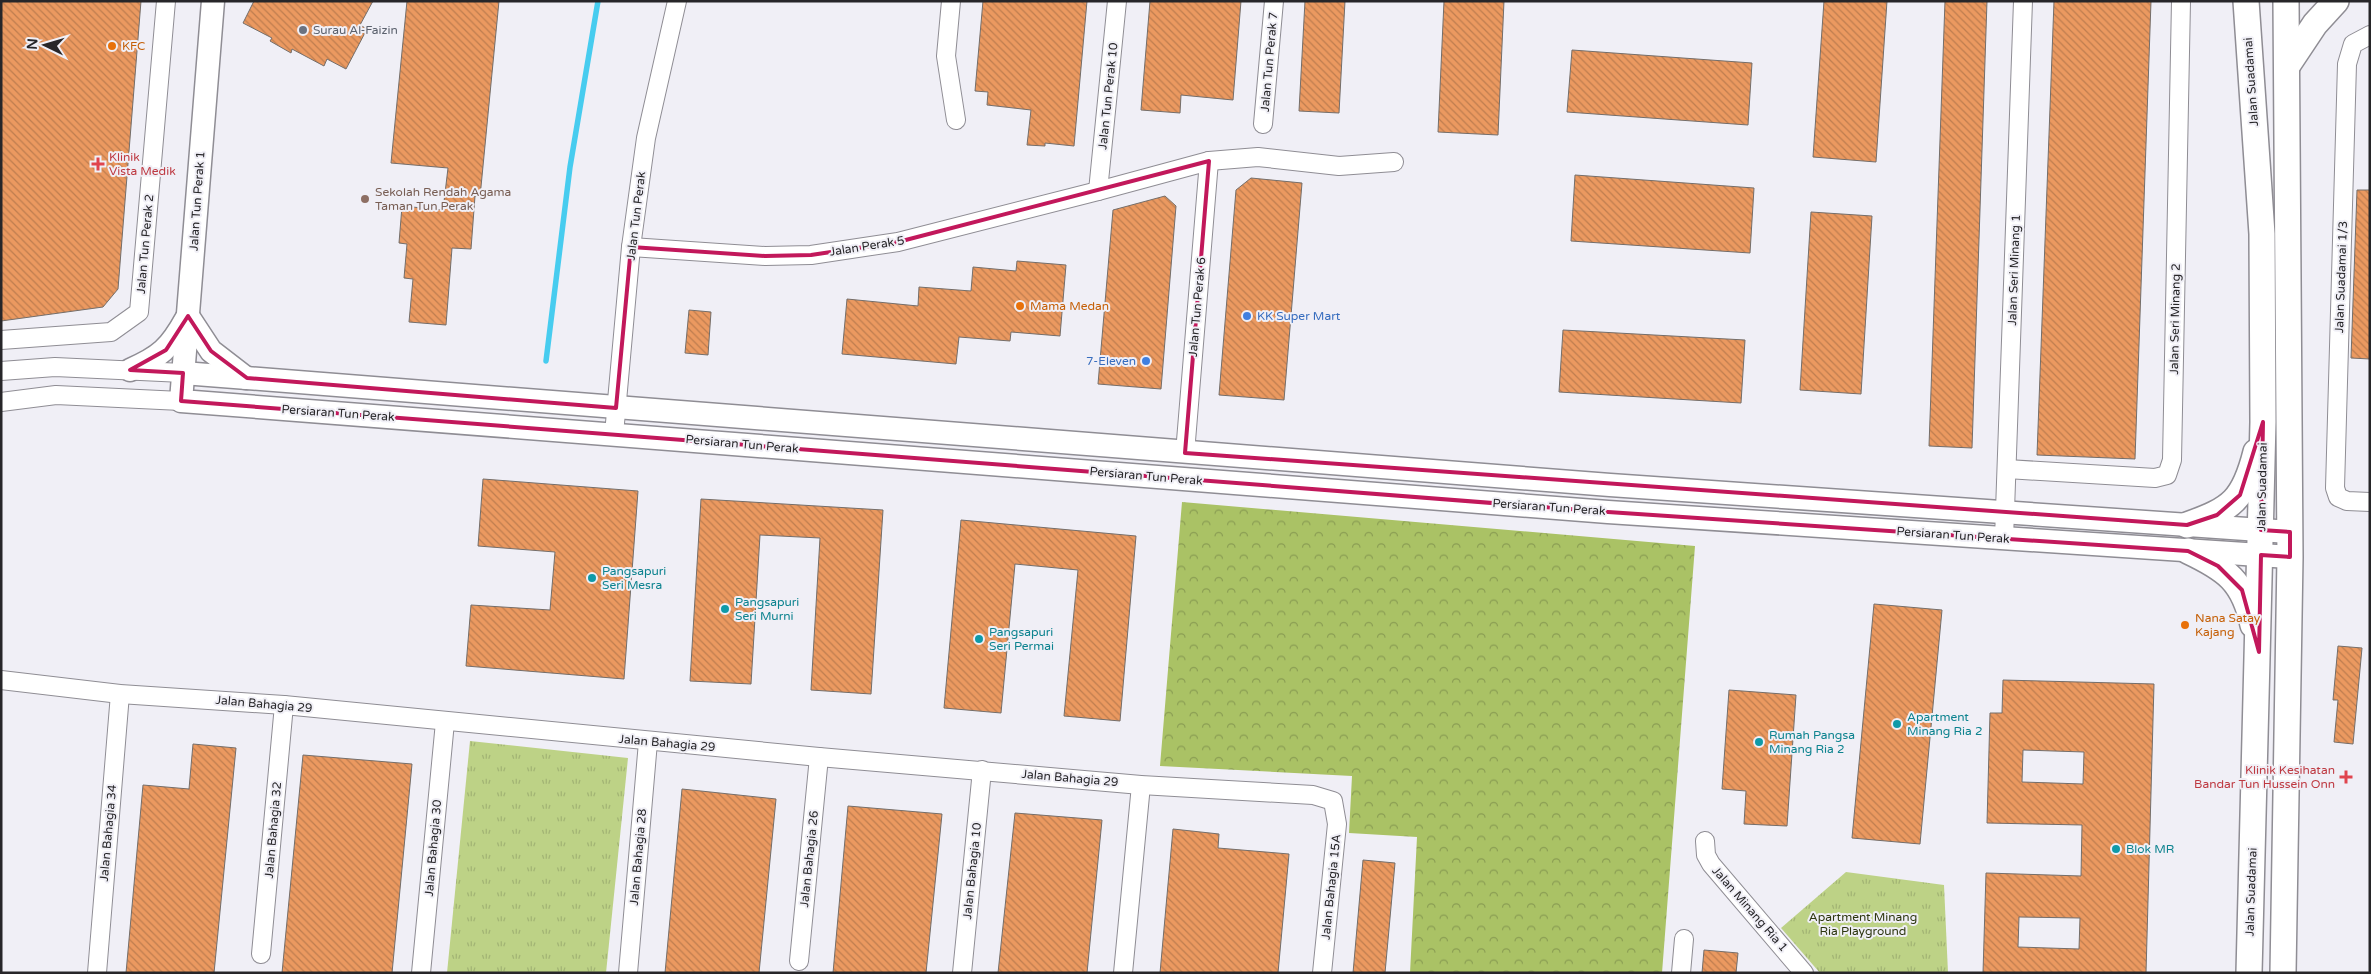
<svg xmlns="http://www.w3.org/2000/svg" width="2371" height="974" font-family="'Varela Round',sans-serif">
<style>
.grass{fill:url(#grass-tufts)}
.forest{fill:url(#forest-crowns)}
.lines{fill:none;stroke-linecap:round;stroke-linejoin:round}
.stream{stroke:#47ccef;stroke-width:5.5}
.building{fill:url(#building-back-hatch);stroke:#746e6a;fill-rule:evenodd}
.minor-casing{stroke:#8f8d94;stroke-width:20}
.tertiary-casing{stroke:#8f8d94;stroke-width:25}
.secondary-casing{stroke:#8f8d94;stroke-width:28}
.minor{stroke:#fff;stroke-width:18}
.tertiary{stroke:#fff;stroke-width:22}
.secondary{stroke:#fff;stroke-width:25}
.marked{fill:none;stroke:#c2185b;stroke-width:4;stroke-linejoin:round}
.worship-dot{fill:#6b7280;stroke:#f0eff6;stroke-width:2}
.food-dot{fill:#e8710a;stroke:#f0eff6;stroke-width:2}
.health-dot{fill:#e0444e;stroke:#f0eff6;stroke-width:2}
.education-dot{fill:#8d6e63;stroke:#f0eff6;stroke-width:2}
.shop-dot{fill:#3f7fe0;stroke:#f0eff6;stroke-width:2}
.culture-dot{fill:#0f9aa8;stroke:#f0eff6;stroke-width:2}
.labels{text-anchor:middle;stroke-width:4;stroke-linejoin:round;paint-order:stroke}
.worship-label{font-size:12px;fill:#5b616d;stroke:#f0eff6;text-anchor:start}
.food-label{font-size:12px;fill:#c56008;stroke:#f0eff6;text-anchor:start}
.street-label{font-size:12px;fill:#272629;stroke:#f0eff6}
.health-label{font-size:12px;fill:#be3a42;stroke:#f0eff6;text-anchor:start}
.education-label{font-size:12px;fill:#785e54;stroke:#f0eff6;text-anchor:start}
.shop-label{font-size:12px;fill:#366cbe;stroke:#f0eff6;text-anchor:start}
.culture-label{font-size:12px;fill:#0d838f;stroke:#f0eff6;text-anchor:start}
.park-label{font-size:12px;fill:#2d360f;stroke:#f0eff6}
</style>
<defs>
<pattern id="grass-tufts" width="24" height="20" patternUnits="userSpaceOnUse" patternTransform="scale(1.25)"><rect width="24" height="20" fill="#bdd286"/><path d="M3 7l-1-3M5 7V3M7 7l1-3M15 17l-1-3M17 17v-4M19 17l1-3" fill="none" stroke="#a2b474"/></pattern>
<pattern id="forest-crowns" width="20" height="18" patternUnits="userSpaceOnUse" patternTransform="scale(1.25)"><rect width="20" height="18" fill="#aac265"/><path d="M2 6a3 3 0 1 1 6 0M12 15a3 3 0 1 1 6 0" fill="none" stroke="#8a9d53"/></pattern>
<pattern id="building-back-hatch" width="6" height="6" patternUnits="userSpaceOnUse" patternTransform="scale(1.25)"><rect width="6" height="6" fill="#eb9960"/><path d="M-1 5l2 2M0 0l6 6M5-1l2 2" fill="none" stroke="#be7d4f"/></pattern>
</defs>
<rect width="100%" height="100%" fill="#f0eff6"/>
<!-- grass -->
<g class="grass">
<path d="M 470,741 L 628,758 L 606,973 L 447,973 Z"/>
<path d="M 1846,872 L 1944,885 L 1948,973 L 1820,973 L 1781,928 Z"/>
</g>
<!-- forest -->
<path class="forest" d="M 1182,502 L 1695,546 L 1662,973 L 1410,973 L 1417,837 L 1349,833 L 1352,776 L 1160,766 Z"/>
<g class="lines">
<!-- stream -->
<path class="stream" d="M 546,361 L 570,167 L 598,1"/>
</g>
<!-- building -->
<g class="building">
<path d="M 1,1 L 141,1 L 118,289 L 103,307 L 1,321 Z"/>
<path d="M 254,1 L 373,1 L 360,25 L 367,29 L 346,69 L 327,59 L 324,66 L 292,49 L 291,53 L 270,41 L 272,38 L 243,23 Z"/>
<path d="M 407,1 L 499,1 L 480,197 L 475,196 L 471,249 L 452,248 L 446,325 L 409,322 L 413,279 L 404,278 L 407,244 L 399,243 L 402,206 L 443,210 L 448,168 L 391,163 Z"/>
<path d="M 983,1 L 1087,1 L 1074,146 L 1045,143 L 1045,146 L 1027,145 L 1031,110 L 987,105 L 988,92 L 975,91 Z"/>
<path d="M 1150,1 L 1241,1 L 1233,100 L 1181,95 L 1180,113 L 1141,110 Z"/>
<path d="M 1305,1 L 1345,1 L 1339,113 L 1299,111 Z"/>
<path d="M 1444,1 L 1504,1 L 1498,135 L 1438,132 Z"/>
<path d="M 1824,1 L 1887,1 L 1876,162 L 1813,157 Z"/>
<path d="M 1945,1 L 1987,1 L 1972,448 L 1929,446 Z"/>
<path d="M 2054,1 L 2151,1 L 2135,459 L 2037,455 Z"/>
<path d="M 1572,50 L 1752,63 L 1748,125 L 1567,112 Z"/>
<path d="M 1575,175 L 1754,188 L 1750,253 L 1571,241 Z"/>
<path d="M 1251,178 L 1302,183 L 1284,400 L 1219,395 L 1236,190 Z"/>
<path d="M 2357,190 L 2370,190 L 2370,359 L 2351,358 Z"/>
<path d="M 1165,196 L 1176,206 L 1161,389 L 1098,384 L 1113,210 Z"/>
<path d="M 1811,212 L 1872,216 L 1861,394 L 1800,390 Z"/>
<path d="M 1017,261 L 1066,265 L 1060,336 L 1011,332 L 1010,341 L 959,337 L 956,364 L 842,354 L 847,299 L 918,306 L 919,287 L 971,291 L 973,267 L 1016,271 Z"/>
<path d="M 689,310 L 711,312 L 708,355 L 685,353 Z"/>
<path d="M 1563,330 L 1745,340 L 1741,403 L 1559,392 Z"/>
<path d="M 483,479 L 638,491 L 624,679 L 466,666 L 471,605 L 550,610 L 555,552 L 478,546 Z"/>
<path d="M 701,499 L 883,510 L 871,694 L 811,690 L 820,538 L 760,535 L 751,684 L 690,681 Z"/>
<path d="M 961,520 L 1136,536 L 1120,721 L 1064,716 L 1078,570 L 1015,564 L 1001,713 L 944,708 Z"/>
<path d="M 1874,604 L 1942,610 L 1920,844 L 1852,838 Z"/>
<path d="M 2338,646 L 2362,648 L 2353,744 L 2334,742 L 2338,700 L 2333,700 Z"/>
<path d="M 2003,680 L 2154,684 L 2146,973 L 1983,973 L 1986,873 L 2081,876 L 2082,825 L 1987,823 L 1990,713 L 2002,713 ZM 2023,750 L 2084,752 L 2083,784 L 2022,782 ZM 2019,917 L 2080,918 L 2079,949 L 2018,947 Z"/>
<path d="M 1729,690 L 1796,695 L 1787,826 L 1744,824 L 1746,791 L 1722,789 Z"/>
<path d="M 193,744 L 236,748 L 214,973 L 126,973 L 143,785 L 189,789 Z"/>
<path d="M 303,755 L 412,764 L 392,973 L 282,973 Z"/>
<path d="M 682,789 L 776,799 L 759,973 L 665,973 Z"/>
<path d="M 848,806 L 942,814 L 926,973 L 833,973 Z"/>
<path d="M 1015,813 L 1102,820 L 1087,973 L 998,973 Z"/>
<path d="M 1173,829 L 1219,834 L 1218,848 L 1289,854 L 1278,973 L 1160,973 Z"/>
<path d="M 1363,860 L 1395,863 L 1385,973 L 1353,973 Z"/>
<path d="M 1704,950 L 1738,953 L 1736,973 L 1702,973 Z"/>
</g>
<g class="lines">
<defs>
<g id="minor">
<path d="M 951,1 L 946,56 L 956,120"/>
<path d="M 2370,35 L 2353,44 L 2347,64 L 2335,488 L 2338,497 L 2347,501 L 2370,502"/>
<path d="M 1263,124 L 1274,1"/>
<path d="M 1098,191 L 1117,1"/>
<path d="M 631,247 L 765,256 L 811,255 L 898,242 L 1098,191 L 1209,161 L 1258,157 L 1339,166 L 1394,162"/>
<path d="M 1,340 L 111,332 L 139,312 L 166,1"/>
<path d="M 1,371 L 55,367 L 183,373"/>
<path d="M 1,402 L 56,395 L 181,401"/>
<path d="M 614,434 L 631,247 L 646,138 L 677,1"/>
<path d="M 1185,453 L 1209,161"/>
<path d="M 2007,469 L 2155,478 L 2167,475 L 2172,460 L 2181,1"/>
<path d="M 2004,539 L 2023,1"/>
<path d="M 1,680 L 120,694 L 284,705 L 819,757 L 1141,785 L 1313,795 L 1333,801 L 1337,824 L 1322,973"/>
<path d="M 1705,841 L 1706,855 L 1711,864 L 1804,973"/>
<path d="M 261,954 L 284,705"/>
<path d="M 799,961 L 819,757"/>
<path d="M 97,973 L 120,694"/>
<path d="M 421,973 L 445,722"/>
<path d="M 628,973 L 648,742"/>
<path d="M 962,973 L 982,770"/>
<path d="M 1123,973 L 1141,785"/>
<path d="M 1681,973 L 1684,939"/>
</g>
<g id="tertiary">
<path d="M 213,1 L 181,401 L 1608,512 L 2290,557"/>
<path d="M 188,316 L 211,351 L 246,378"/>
<path d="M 130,370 C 160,357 170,348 186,319"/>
<path d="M 183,373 L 1610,485 L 2290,532"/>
</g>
<g id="secondary">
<path d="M 2246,1 L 2262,234 L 2263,422 L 2249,973"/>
<path d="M 2287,66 L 2315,24 L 2336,1"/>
<path d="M 2187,525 C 2232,509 2244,500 2256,452"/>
<path d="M 2188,551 C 2226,569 2244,581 2253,625"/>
<path d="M 2283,973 L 2290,557 L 2286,1"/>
</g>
</defs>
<!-- minor casing -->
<use href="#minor" class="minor-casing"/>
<!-- tertiary casing -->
<use href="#tertiary" class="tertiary-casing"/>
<!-- secondary casing -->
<use href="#secondary" class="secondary-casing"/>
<!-- minor -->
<use href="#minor" class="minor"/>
<!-- tertiary -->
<use href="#tertiary" class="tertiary"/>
<!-- secondary -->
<use href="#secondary" class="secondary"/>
</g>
<!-- marked area -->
<path class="marked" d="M 1209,161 L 1185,453 L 2187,525 L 2217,515 L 2240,495 L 2263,422 L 2261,530 L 2290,532 L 2290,557 L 2261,555 L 2259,652 L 2242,590 L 2218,566 L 2188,551 L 1608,512 L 181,401 L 183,373 L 130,370 L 166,350 L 188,316 L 211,351 L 247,378 L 616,408 L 631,247 L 765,256 L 811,255 L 898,242 Z"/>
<!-- markers -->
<circle class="worship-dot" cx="303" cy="30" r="5"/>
<g class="food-dot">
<circle cx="112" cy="46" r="5"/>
<circle cx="1020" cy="306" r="5"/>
<circle cx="2185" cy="625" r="5"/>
</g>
<g class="health-dot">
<path d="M95.5 156.5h5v5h5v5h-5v5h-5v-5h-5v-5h5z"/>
<path d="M2343.5 769.5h5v5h5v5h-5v5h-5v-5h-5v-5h5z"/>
</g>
<circle class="education-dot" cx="365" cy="199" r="5"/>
<g class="shop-dot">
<circle cx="1247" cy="316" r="5"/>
<circle cx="1146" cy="361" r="5"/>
</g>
<g class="culture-dot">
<circle cx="592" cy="578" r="5"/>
<circle cx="725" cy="609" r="5"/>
<circle cx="979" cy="639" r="5"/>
<circle cx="1897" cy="724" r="5"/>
<circle cx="1759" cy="742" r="5"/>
<circle cx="2116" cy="849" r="5"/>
</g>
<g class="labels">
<!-- worship labels -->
<g class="worship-label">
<text x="313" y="34">Surau Al-Faizin</text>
</g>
<!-- food labels -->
<g class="food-label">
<text x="122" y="50">KFC</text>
<text x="1030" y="310">Mama Medan</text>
<text x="2195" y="622">Nana Satay<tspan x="2195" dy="14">Kajang</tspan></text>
</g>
<!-- street labels -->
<g class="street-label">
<text transform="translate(1269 62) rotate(-85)" y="4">Jalan Tun Perak 7</text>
<text transform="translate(2251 82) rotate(-94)" y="4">Jalan Suadamai</text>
<text transform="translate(1108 96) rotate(-84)" y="4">Jalan Tun Perak 10</text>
<text transform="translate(197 201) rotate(-86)" y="4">Jalan Tun Perak 1</text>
<text transform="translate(636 216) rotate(-83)" y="4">Jalan Tun Perak</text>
<text transform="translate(145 244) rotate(-85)" y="4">Jalan Tun Perak 2</text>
<text transform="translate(867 246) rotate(-9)" y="4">Jalan Perak 5</text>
<text transform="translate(2014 270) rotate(-88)" y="4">Jalan Seri Minang 1</text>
<text transform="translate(2341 277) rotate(-88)" y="4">Jalan Suadamai 1/3</text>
<text transform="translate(1197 307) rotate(-85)" y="4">Jalan Tun Perak 6</text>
<text transform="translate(2175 319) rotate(-89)" y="4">Jalan Seri Minang 2</text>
<text transform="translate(338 413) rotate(4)" y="4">Persiaran Tun Perak</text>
<text transform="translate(742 444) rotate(5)" y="4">Persiaran Tun Perak</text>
<text transform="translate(1146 476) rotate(5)" y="4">Persiaran Tun Perak</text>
<text transform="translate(2262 487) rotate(-89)" y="4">Jalan Suadamai</text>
<text transform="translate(1549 507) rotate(4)" y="4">Persiaran Tun Perak</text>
<text transform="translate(1953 535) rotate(4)" y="4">Persiaran Tun Perak</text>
<text transform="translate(264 704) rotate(5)" y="4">Jalan Bahagia 29</text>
<text transform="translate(667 743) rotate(5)" y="4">Jalan Bahagia 29</text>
<text transform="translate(1070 778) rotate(5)" y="4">Jalan Bahagia 29</text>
<text transform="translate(273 830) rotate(-85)" y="4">Jalan Bahagia 32</text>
<text transform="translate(108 833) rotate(-85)" y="4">Jalan Bahagia 34</text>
<text transform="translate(433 848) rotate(-85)" y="4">Jalan Bahagia 30</text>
<text transform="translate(638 857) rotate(-85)" y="4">Jalan Bahagia 28</text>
<text transform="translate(809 859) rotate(-84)" y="4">Jalan Bahagia 26</text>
<text transform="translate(972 871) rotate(-84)" y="4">Jalan Bahagia 10</text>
<text transform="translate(1331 887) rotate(-84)" y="4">Jalan Bahagia 15A</text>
<text transform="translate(2251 892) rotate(-88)" y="4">Jalan Suadamai</text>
<text transform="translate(1750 909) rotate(49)" y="4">Jalan Minang Ria 1</text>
</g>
<!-- health labels -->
<g class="health-label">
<text x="109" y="161">Klinik<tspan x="109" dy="14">Vista Medik</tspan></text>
<text x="2335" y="774" text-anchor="end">Klinik Kesihatan<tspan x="2335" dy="14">Bandar Tun Hussein Onn</tspan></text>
</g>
<!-- education labels -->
<g class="education-label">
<text x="375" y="196">Sekolah Rendah Agama<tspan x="375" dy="14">Taman Tun Perak</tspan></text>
</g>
<!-- shop labels -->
<g class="shop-label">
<text x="1257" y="320">KK Super Mart</text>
<text x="1136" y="365" text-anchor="end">7-Eleven</text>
</g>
<!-- culture labels -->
<g class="culture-label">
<text x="602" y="575">Pangsapuri<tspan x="602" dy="14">Seri Mesra</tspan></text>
<text x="735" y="606">Pangsapuri<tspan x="735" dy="14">Seri Murni</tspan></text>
<text x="989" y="636">Pangsapuri<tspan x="989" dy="14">Seri Permai</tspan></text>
<text x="1907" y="721">Apartment<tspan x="1907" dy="14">Minang Ria 2</tspan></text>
<text x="1769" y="739">Rumah Pangsa<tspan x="1769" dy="14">Minang Ria 2</tspan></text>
<text x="2126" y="853">Blok MR</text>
</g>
<!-- park labels -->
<g class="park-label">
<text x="1863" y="921">Apartment Minang<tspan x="1863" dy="14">Ria Playground</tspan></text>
</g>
</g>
<!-- border -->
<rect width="2371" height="974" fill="none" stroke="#272629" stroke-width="5"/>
<!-- north arrow -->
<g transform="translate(45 45) rotate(275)" stroke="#f0eff6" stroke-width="4" paint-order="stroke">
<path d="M0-4L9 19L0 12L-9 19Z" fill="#272629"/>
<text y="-8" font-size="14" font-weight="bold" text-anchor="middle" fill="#272629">N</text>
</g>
</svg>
